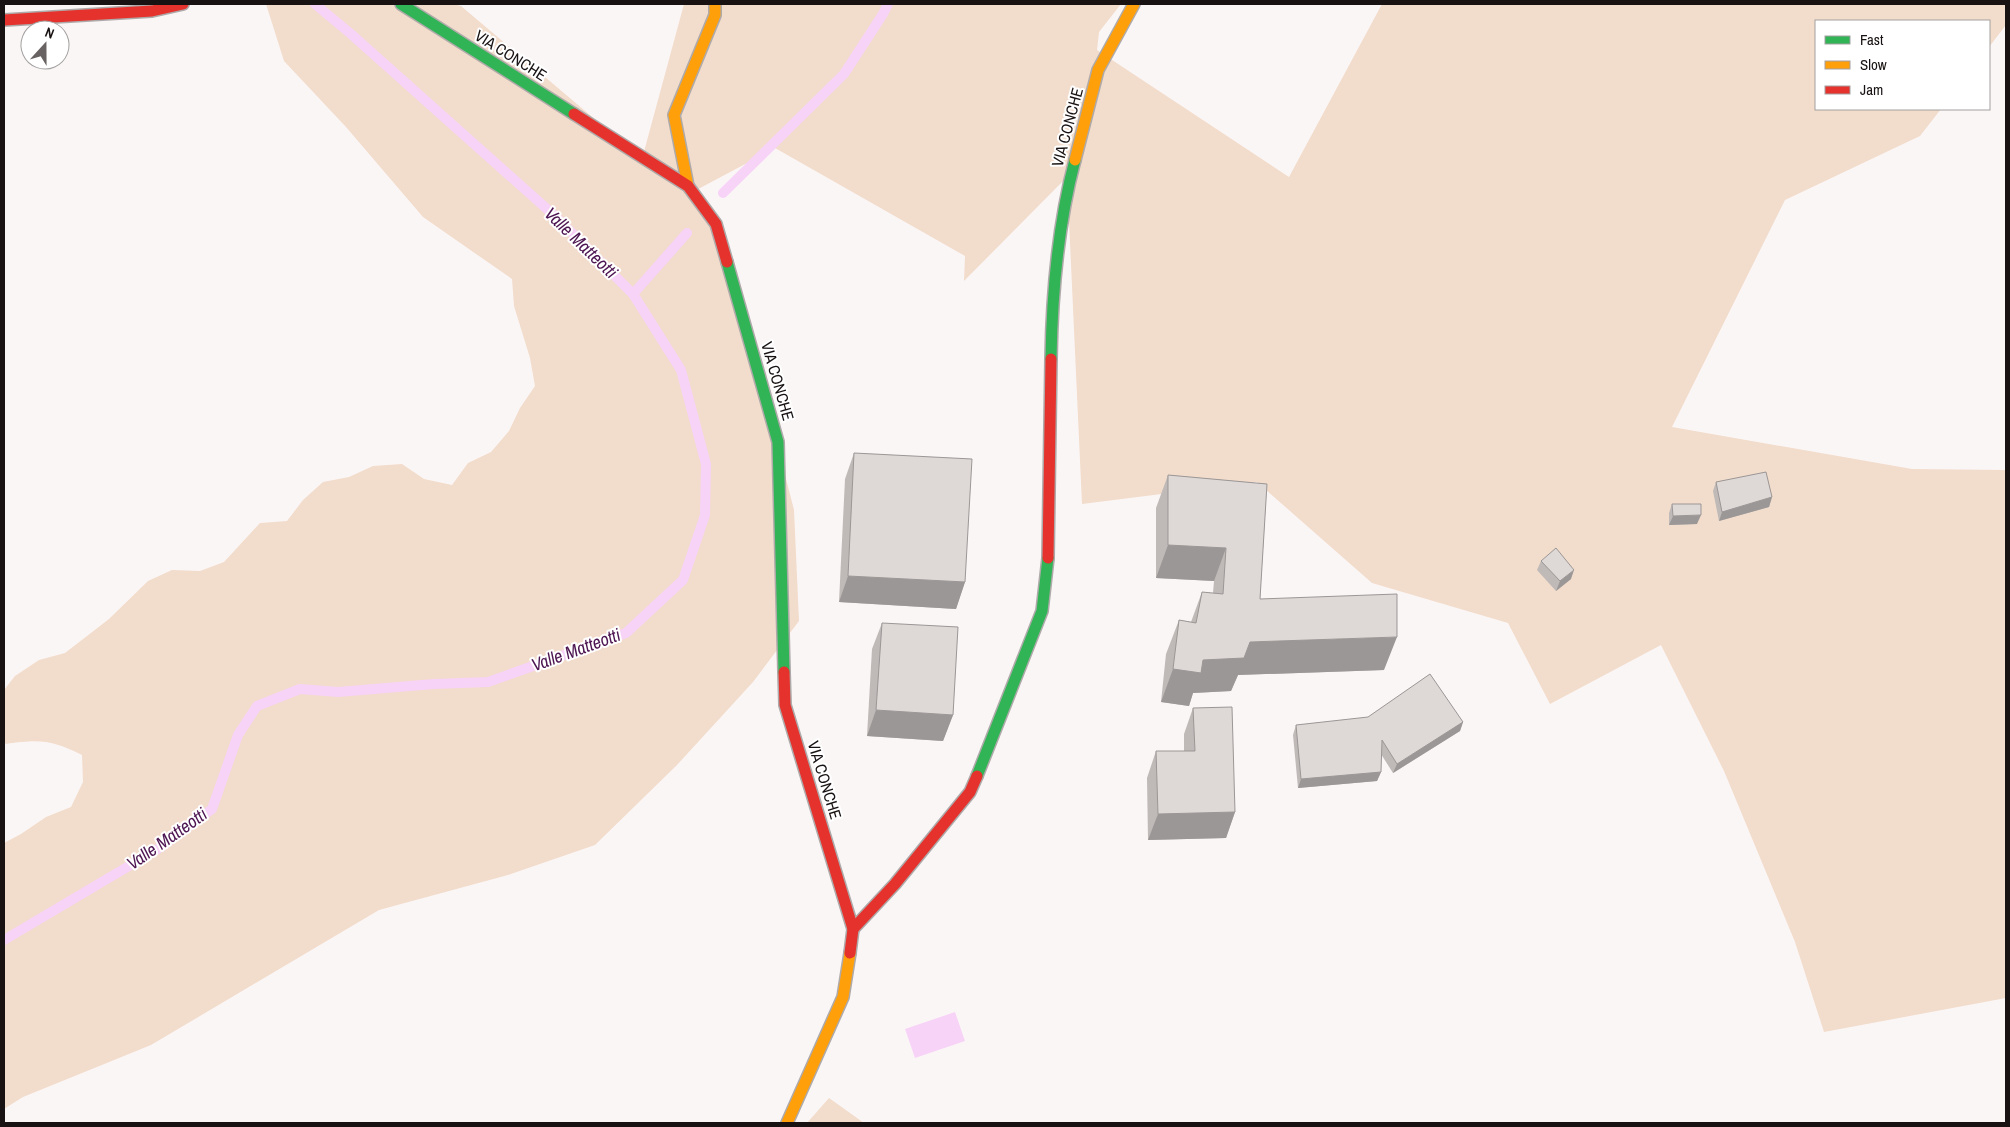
<svg xmlns="http://www.w3.org/2000/svg" width="2010" height="1127" font-family="'Archivo Narrow',sans-serif">
<style>
.green{fill:#f2dccb}
.water{fill:#f7d3f7}
.lines{fill:none;stroke-linecap:round;stroke-linejoin:round}
.stream{stroke:#f7d3f7;stroke-width:10}
.fast-casing{stroke:#afaaaa;stroke-width:14}
.slow-casing{stroke:#afaaaa;stroke-width:14}
.jam-casing{stroke:#afaaaa;stroke-width:14}
.fast{stroke:#30b455;stroke-width:11}
.slow{stroke:#ff9f0a;stroke-width:11}
.jam{stroke:#e5322d;stroke-width:11}
.wall{fill:#bfbab8}
.shaded-wall{fill:#9b9796}
.building{fill:#ded8d6;stroke:#9b9796}
.labels{text-anchor:middle;stroke-width:4;stroke-linejoin:round;paint-order:stroke}
.street-label{font-size:16px;fill:#191212;stroke:#fff}
.water-label{font-size:18px;font-style:italic;fill:#4d1551;stroke:#fff}
</style>
<rect width="100%" height="100%" fill="#fbf6f6"/>
<!-- green -->
<g class="green">
<path d="M 266,4 L 453,4 L 461,6 L 642,159 L 684,4 L 1121,4 L 1099,32 L 1097,50 L 1289,177 L 1382,4 L 2006,4 L 2006,25 L 1989,47 L 1989,21 L 1816,21 L 1816,109 L 1941,109 L 1920,136 L 1785,200 L 1672,427 L 1912,469 L 2006,470 L 2006,998 L 1824,1032 L 1795,942 L 1724,771 L 1661,645 L 1550,704 L 1508,623 L 1372,583 L 1257,482 L 1082,504 L 1067,177 L 964,281 L 965,256 L 775,148 L 687,195 L 723,232 L 794,510 L 799,621 L 753,682 L 677,765 L 595,845 L 508,875 L 379,910 L 151,1045 L 23,1097 L 4,1109 L 4,843 L 21,834 L 46,817 L 71,807 L 83,782 L 82,755 C 52,740 40,739 6,744 L 4,742 L 4,690 L 15,676 L 39,660 L 65,653 L 109,619 L 148,581 L 172,570 L 200,571 L 224,562 L 260,523 L 287,521 L 303,500 L 323,482 L 349,477 L 373,466 L 402,464 L 424,479 L 452,485 L 468,463 L 491,452 L 509,431 L 520,408 L 535,386 L 530,358 L 514,306 L 512,279 L 423,217 L 346,127 L 284,61 Z"/>
<path d="M 829,1098 L 864,1123 L 807,1123 Z"/>
</g>
<!-- water -->
<path class="water" d="M 955,1012 L 965,1041 L 915,1058 L 905,1029 Z"/>
<g class="lines">
<!-- stream -->
<g class="stream">
<path d="M 723,193 L 844,74 L 883,14 L 888,4"/>
<path d="M 633,294 L 687,233"/>
<path d="M 4,940 L 161,847 L 212,809 L 238,735 L 257,706 L 300,689 L 338,692 L 434,684 L 488,682 L 626,633 L 683,580 L 705,515 L 706,464 L 681,370 L 633,294 L 556,217 L 351,34 L 315,4"/>
</g>
<defs>
<g id="fast">
<path d="M 401,4 L 574,114"/>
<path d="M 727,262 L 778,442 L 784,672"/>
<path d="M 1051,359 C 1052,292 1058,224 1075,160"/>
<path d="M 977,776 L 1042,611 L 1048,558"/>
</g>
<g id="slow">
<path d="M 1075,160 L 1098,70 L 1134,4"/>
<path d="M 688,186 L 674,115 L 715,15 L 715,4"/>
<path d="M 787,1123 L 843,997 L 850,953"/>
</g>
<g id="jam">
<path d="M 4,20 L 152,11 L 183,4"/>
<path d="M 574,114 L 688,186 L 716,224 L 727,262"/>
<path d="M 1048,558 L 1051,359"/>
<path d="M 784,672 L 785,705 L 853,929 L 850,953"/>
<path d="M 853,929 L 895,884 L 970,792 L 977,776"/>
</g>
</defs>
<!-- fast casing -->
<use href="#fast" class="fast-casing"/>
<!-- slow casing -->
<use href="#slow" class="slow-casing"/>
<!-- jam casing -->
<use href="#jam" class="jam-casing"/>
<!-- fast -->
<use href="#fast" class="fast"/>
<!-- slow -->
<use href="#slow" class="slow"/>
<!-- jam -->
<use href="#jam" class="jam"/>
</g>
<!-- wall -->
<g class="wall">
<path d="M 854,453 L 965,582 L 956,609 L 839,602 L 845,479 Z"/>
<path d="M 1168,475 L 1267,484 L 1260,599 L 1384,670 L 1238,675 L 1231,691 L 1193,693 L 1189,706 L 1161,702 L 1166,654 L 1179,620 L 1191,622 L 1202,592 L 1213,593 L 1214,581 L 1156,578 L 1156,508 Z"/>
<path d="M 1716,482 L 1772,497 L 1769,507 L 1719,521 L 1713,491 Z"/>
<path d="M 1672,504 L 1697,524 L 1669,525 L 1669,513 Z"/>
<path d="M 1541,561 L 1571,579 L 1556,591 L 1537,570 Z"/>
<path d="M 882,623 L 953,715 L 943,741 L 867,736 L 872,649 Z"/>
<path d="M 1193,708 L 1235,812 L 1226,838 L 1148,840 L 1147,778 L 1156,751 L 1184,751 L 1184,734 Z"/>
<path d="M 1463,722 L 1460,731 L 1393,773 L 1381,754 L 1381,772 L 1377,781 L 1298,788 L 1293,735 L 1296,725 Z"/>
</g>
<!-- shaded-wall -->
<g class="shaded-wall">
<path d="M 1772,497 L 1769,507 L 1719,521 L 1722,512 Z"/>
<path d="M 1701,515 L 1697,524 L 1669,525 L 1673,516 Z"/>
<path d="M 1168,545 L 1226,548 L 1214,581 L 1156,578 Z"/>
<path d="M 1574,570 L 1571,579 L 1556,591 L 1560,581 Z"/>
<path d="M 848,576 L 965,582 L 956,609 L 839,602 Z"/>
<path d="M 1397,637 L 1384,670 L 1238,675 L 1231,691 L 1193,693 L 1189,706 L 1161,702 L 1173,669 L 1203,660 L 1250,642 Z"/>
<path d="M 876,710 L 953,715 L 943,741 L 867,736 Z"/>
<path d="M 1463,722 L 1460,731 L 1393,773 L 1397,764 Z"/>
<path d="M 1381,772 L 1377,781 L 1298,788 L 1301,779 Z"/>
<path d="M 1235,812 L 1226,838 L 1148,840 L 1158,814 Z"/>
</g>
<!-- building -->
<g class="building">
<path d="M 854,453 L 972,459 L 965,582 L 848,576 Z"/>
<path d="M 1766,472 L 1772,497 L 1722,512 L 1716,482 Z"/>
<path d="M 1168,475 L 1267,484 L 1260,599 L 1397,594 L 1397,637 L 1250,642 L 1244,658 L 1203,660 L 1201,673 L 1173,669 L 1179,620 L 1196,623 L 1202,592 L 1223,594 L 1226,548 L 1168,545 Z"/>
<path d="M 1672,504 L 1701,504 L 1701,515 L 1673,516 Z"/>
<path d="M 1556,548 L 1574,570 L 1560,581 L 1541,561 Z"/>
<path d="M 882,623 L 958,627 L 953,715 L 876,710 Z"/>
<path d="M 1430,674 L 1463,722 L 1397,764 L 1382,740 L 1381,772 L 1301,779 L 1296,725 L 1368,717 Z"/>
<path d="M 1232,707 L 1235,812 L 1158,814 L 1156,751 L 1195,751 L 1193,708 Z"/>
</g>
<g class="labels">
<!-- street labels -->
<g class="street-label">
<text transform="translate(511 55) rotate(32)" y="6">VIA CONCHE</text>
<text transform="translate(1067 127) rotate(-75)" y="6">VIA CONCHE</text>
<text transform="translate(778 381) rotate(74)" y="6">VIA CONCHE</text>
<text transform="translate(825 780) rotate(73)" y="6">VIA CONCHE</text>
</g>
<!-- water labels -->
<g class="water-label">
<text transform="translate(581 243) rotate(44)" y="6">Valle Matteotti</text>
<text transform="translate(576 650) rotate(-20)" y="6">Valle Matteotti</text>
<text transform="translate(167 839) rotate(-35)" y="6">Valle Matteotti</text>
</g>
</g>
<!-- border -->
<rect width="2010" height="1127" fill="none" stroke="#191212" stroke-width="10"/>
<!-- legend -->
<rect x="1815" y="20" width="175" height="90" fill="#ffffff" stroke="#a3a0a0"/>
<rect x="1825" y="36" width="25" height="8" fill="#30b455" stroke="#a3a0a0"/>
<text x="1860" y="45" font-size="15" fill="#191212">Fast</text>
<rect x="1825" y="61" width="25" height="8" fill="#ff9f0a" stroke="#a3a0a0"/>
<text x="1860" y="70" font-size="15" fill="#191212">Slow</text>
<rect x="1825" y="86" width="25" height="8" fill="#e5322d" stroke="#a3a0a0"/>
<text x="1860" y="95" font-size="15" fill="#191212">Jam</text>
<!-- north arrow -->
<g transform="translate(45 45) rotate(21)"><circle r="24" fill="#ffffff" stroke="#a3a0a0"/>
<path d="M0-4L9 19L0 12L-9 19Z" fill="#686262"/>
<text y="-8" font-size="14" font-weight="bold" text-anchor="middle" fill="#191212">N</text>
</g>
</svg>
